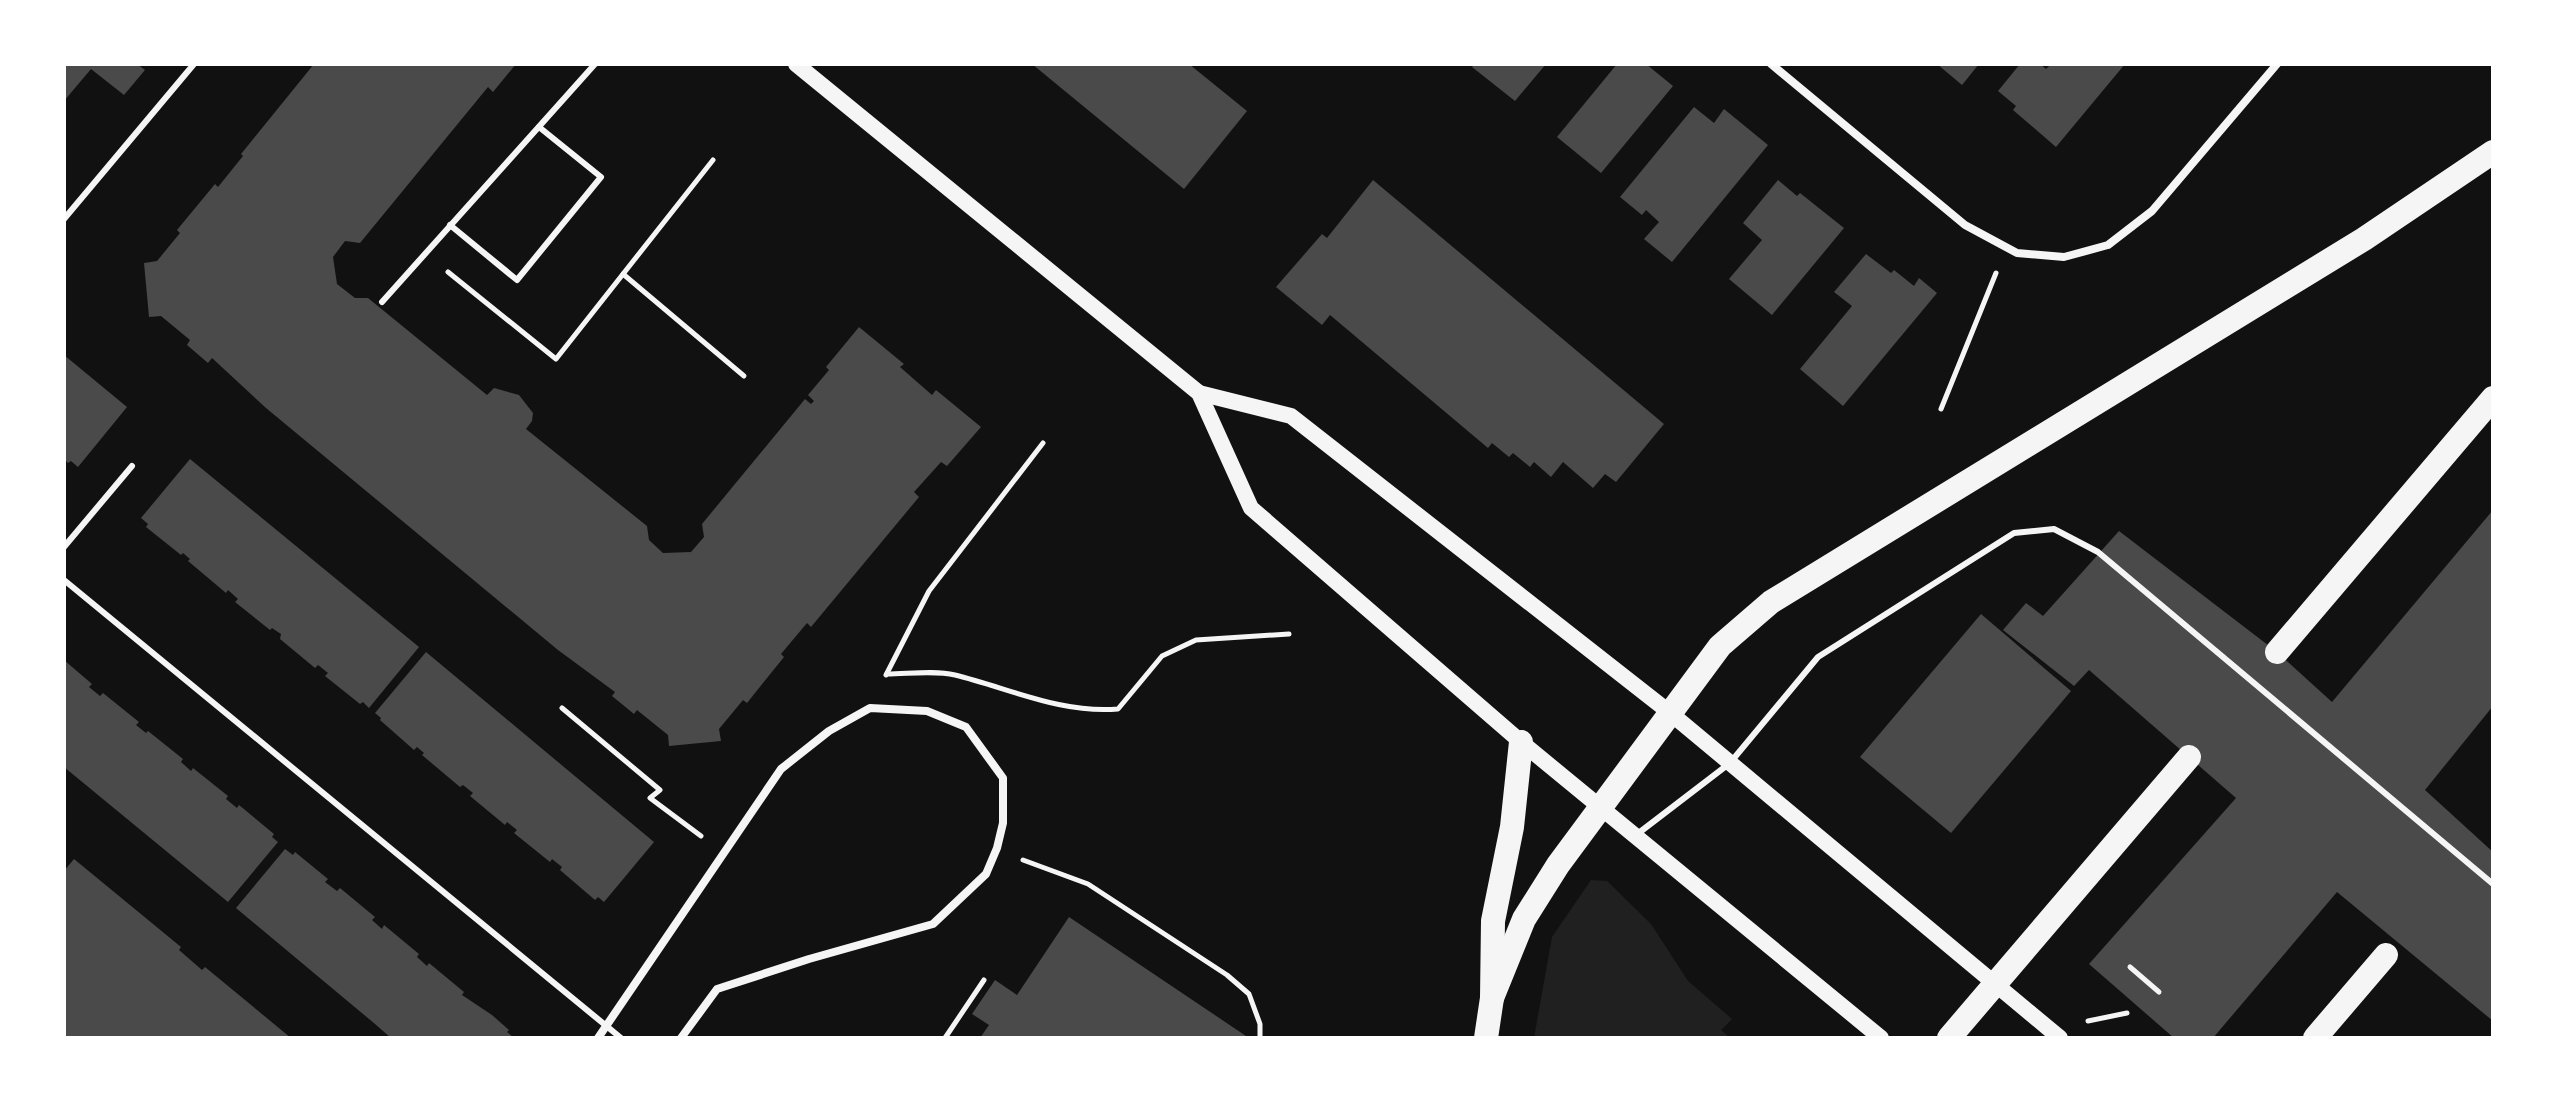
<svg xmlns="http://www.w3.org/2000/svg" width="2557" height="1102" font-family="'IBM Plex Sans',sans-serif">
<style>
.green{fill:#202020}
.building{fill:#4a4a4a}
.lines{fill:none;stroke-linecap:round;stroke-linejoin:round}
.path{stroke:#f5f5f5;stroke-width:5}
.service{stroke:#f5f5f5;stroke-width:6}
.minor{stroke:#f5f5f5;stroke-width:8}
.secondary{stroke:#f5f5f5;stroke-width:16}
.motorway{stroke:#f5f5f5;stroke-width:24}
</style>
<rect width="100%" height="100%" fill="#111"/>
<!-- green -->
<path class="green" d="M 1591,880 L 1607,881 L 1651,924 L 1688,981 L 1732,1019 L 1721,1030 L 1730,1038 L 1534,1038 L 1552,937 Z"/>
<!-- building -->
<g class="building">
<path d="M 64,64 L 137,64 L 145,70 L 124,95 L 91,69 L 64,101 Z"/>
<path d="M 314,64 L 516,64 L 493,92 L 488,87 L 360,243 L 345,241 L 333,257 L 337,284 L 355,298 L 368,298 L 487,395 L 494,388 L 519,395 L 533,413 L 532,421 L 526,429 L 647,526 L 649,540 L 663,553 L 691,552 L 704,537 L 702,524 L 805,399 L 811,404 L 814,401 L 808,395 L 829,370 L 826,367 L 859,327 L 904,364 L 900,367 L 932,395 L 936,390 L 981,427 L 947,466 L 941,462 L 914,492 L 919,497 L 811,627 L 807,623 L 781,654 L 784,657 L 747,703 L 743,700 L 719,729 L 721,741 L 669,746 L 668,735 L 637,710 L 634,714 L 612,696 L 615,692 L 558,650 L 266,408 L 212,358 L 208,363 L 187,345 L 190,340 L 161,316 L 149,317 L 144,263 L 157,261 L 180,233 L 177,230 L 215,184 L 218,187 L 243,156 L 241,154 Z"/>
<path d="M 1032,64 L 1189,64 L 1247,111 L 1184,189 Z"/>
<path d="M 1475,64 L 1546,64 L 1515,101 L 1472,67 Z"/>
<path d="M 1617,64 L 1646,64 L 1673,86 L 1601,173 L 1557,137 Z"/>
<path d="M 1937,64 L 1979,64 L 1962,85 Z"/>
<path d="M 2020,64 L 2040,64 L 2046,69 L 2051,64 L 2125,64 L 2056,147 L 2013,110 L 2016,106 L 1998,91 Z"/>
<path d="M 1694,107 L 1714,123 L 1724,109 L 1768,145 L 1672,262 L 1644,239 L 1659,222 L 1646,210 L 1642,215 L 1620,197 Z"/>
<path d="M 1373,180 L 1664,424 L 1616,482 L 1605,474 L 1593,488 L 1563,462 L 1551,477 L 1534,462 L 1530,467 L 1513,453 L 1509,457 L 1492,443 L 1488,448 L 1330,315 L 1322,325 L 1276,287 L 1322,234 L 1327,238 Z"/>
<path d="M 1778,180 L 1797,196 L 1800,193 L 1844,228 L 1772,315 L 1729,279 L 1762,240 L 1743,223 Z"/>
<path d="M 1866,254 L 1891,273 L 1894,270 L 1914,286 L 1919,278 L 1937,293 L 1843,406 L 1800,369 L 1852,306 L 1834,292 Z"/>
<path d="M 64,355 L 127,407 L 78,467 L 71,461 L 68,463 L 64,459 Z"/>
<path d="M 190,459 L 419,647 L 369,708 L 363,702 L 360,704 L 325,676 L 328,673 L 318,665 L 315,668 L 280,639 L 281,634 L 272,628 L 270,630 L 235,602 L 238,599 L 228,590 L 226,593 L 188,561 L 190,559 L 183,553 L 181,555 L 146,527 L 148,524 L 141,518 Z"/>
<path d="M 2493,510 L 2493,706 L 2425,790 L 2493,852 L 2493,1021 L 2337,892 L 2213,1038 L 2174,1038 L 2089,964 L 2236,798 L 2089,670 L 2074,686 L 2003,630 L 2026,603 L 2043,616 L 2119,531 L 2277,652 L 2332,702 Z"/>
<path d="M 1981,614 L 2071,691 L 1951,833 L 1860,757 Z"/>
<path d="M 426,652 L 654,842 L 604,902 L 598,897 L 595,900 L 560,870 L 562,867 L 552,859 L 550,862 L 514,833 L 517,830 L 507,822 L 505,825 L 470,796 L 473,793 L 463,785 L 460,787 L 422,755 L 424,753 L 417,747 L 414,750 L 380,720 L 381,718 L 375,713 Z"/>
<path d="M 64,660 L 92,684 L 89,687 L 100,696 L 103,693 L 139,722 L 136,725 L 146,733 L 148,731 L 183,759 L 181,762 L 191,771 L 193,768 L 228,796 L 226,799 L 237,808 L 239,805 L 274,834 L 272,837 L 278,842 L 228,902 L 64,767 Z"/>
<path d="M 285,849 L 293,855 L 295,852 L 328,879 L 325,882 L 337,891 L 340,888 L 375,917 L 372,920 L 382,929 L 384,925 L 419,954 L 417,957 L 427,966 L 429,963 L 464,992 L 462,995 L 492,1015 L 509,1030 L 507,1032 L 514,1038 L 391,1038 L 375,1024 L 236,908 Z"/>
<path d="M 74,859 L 181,947 L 179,950 L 202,970 L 205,967 L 291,1038 L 64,1038 L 64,871 Z"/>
<path d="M 1069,917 L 1249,1038 L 980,1038 L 989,1025 L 972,1014 L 995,980 L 1017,995 Z"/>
</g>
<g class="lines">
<!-- path -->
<g class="path">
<path d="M 448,272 L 556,359 L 713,160"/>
<path d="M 623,274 L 744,376"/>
<path d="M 1941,409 L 1996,273"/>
<path d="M 887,674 C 908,674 934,670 955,675 C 1008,688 1062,714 1118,709 L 1162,656 L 1196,640 L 1289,634"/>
<path d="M 886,675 L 929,591 L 1043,443"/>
<path d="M 562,708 L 660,790 L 650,798 L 701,836"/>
<path d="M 1023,860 L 1088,884 L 1227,975 L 1249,994 L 1260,1024 L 1260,1038"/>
<path d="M 2130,967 L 2159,992"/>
<path d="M 2088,1021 L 2127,1013"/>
<path d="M 945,1038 L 984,980"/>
</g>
<!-- service -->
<g class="service">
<path d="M 64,219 L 194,64"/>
<path d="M 450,225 L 517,280 L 601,177 L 539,127"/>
<path d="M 382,302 L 595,64"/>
<path d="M 64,547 L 132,466"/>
<path d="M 64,580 L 621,1038"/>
<path d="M 1636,835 L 1730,763 L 1818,657 L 2014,533 L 2054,529 L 2098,552 L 2493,884"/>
</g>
<!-- minor -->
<g class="minor">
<path d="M 1771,64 L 1965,225 L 2017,253 L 2064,257 L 2108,245 L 2152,211 L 2277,64"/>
<path d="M 598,1038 L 781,769 L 829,731 L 870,708 L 927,711 L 966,727 L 1003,778 L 1003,823 L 997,848 L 986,874 L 933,924 L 809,959 L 717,989 L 681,1038"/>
</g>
<!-- secondary -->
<g class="secondary">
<path d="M 796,64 L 1199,393 L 1251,508 L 1521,742 L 1881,1038"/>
<path d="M 1199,393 L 1291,416 L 1669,712 L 2060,1038"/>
</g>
<!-- motorway -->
<g class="motorway">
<path d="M 2277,652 L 2493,398"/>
<path d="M 1492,998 L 1524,919 L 1558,865 L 1720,646 L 1771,602 L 2364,239 L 2493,152"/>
<path d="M 1486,1038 L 1492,998 L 1493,921 L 1512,827 L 1521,742"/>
<path d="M 1949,1038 L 2189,757"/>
<path d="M 2315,1038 L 2386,955"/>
</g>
</g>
<!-- border -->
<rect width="2557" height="1102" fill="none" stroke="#ffffff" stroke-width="132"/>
</svg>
